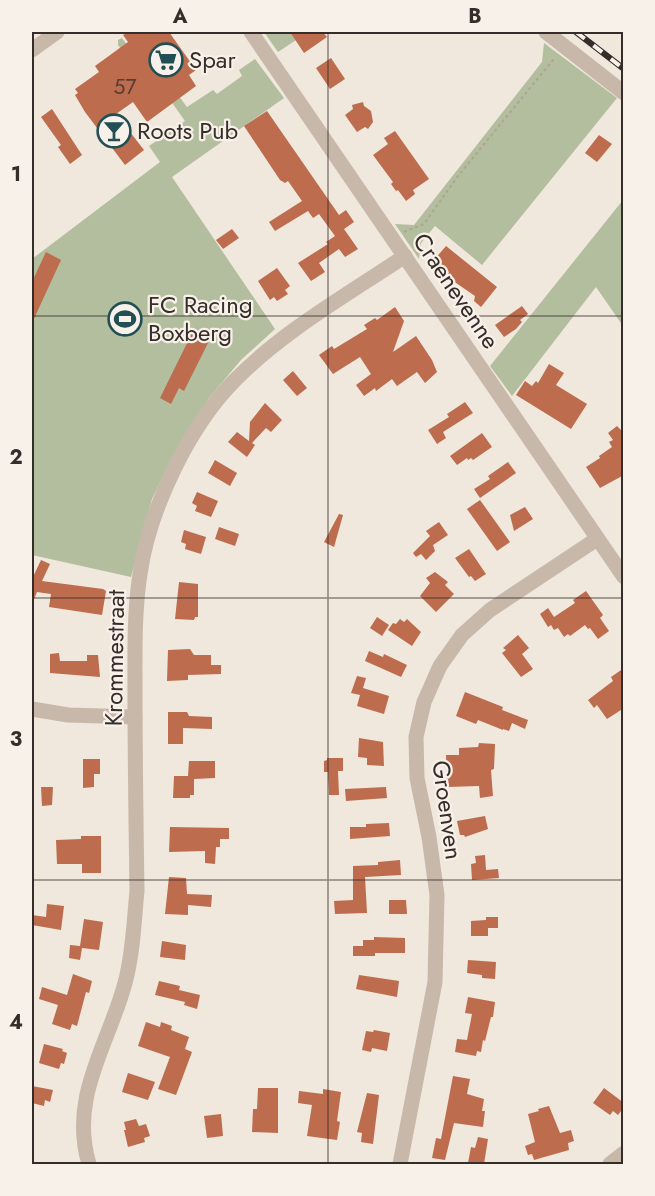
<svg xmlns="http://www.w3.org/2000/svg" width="655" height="1196" font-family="Jost,sans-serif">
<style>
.green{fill:#b3be9e}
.building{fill:#bd6c4e}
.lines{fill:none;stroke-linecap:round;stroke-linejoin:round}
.path{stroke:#b3a294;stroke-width:2;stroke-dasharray:3 3;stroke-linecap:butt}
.minor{stroke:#c7b8aa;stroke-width:15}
.rail-casing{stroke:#352d29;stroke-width:6}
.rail{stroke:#f8f1e9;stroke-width:4;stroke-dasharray:11;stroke-linecap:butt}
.grid{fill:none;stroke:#352d29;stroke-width:1.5;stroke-opacity:0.55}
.labels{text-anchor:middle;stroke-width:4.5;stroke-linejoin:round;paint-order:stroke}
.number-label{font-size:21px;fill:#573d32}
.poi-label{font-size:24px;fill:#352d29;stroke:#f8f1e9;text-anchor:start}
.street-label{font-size:24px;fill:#352d29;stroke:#f8f1e9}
.neatline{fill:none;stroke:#352d29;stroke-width:2}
.grid-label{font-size:20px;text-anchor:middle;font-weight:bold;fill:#352d29}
</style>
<rect width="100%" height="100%" fill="#f0e7dd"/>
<!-- green -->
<g class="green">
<path d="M 264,32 L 308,32 L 278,52 Z"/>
<path d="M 122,38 L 135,56 L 158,68 L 187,107 L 213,90 L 217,94 L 242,76 L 239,70 L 255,59 L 284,98 L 172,177 L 275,329 L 241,360 L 209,398 L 171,459 L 152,499 L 131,577 L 32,555 L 32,259 L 160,162 L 149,146 L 185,121 L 156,80 L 136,70 L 118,45 L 118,40 Z"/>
<path d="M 544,43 L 617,98 L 482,265 L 435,226 L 421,243 L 419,259 L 395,224 L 414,225 L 542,62 Z"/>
<path d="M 623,200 L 623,326 L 596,287 L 512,396 L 490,366 Z"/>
</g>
<!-- building -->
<g class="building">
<path d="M 129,32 L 169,32 L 196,70 L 189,75 L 196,86 L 147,122 L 133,102 L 116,114 L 144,150 L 125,165 L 85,112 L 75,95 L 78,93 L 75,89 L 99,72 L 95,66 L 128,42 L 123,35 Z"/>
<path d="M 290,32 L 323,32 L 327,37 L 304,53 Z"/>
<path d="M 331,58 L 345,79 L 330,89 L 316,68 Z"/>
<path d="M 363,102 L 364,106 L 371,111 L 373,122 L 368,129 L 365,127 L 357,132 L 345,115 L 353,109 L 352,105 Z"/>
<path d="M 52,109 L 82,155 L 70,164 L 58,147 L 61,145 L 41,117 Z"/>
<path d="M 267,111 L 339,215 L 346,210 L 354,222 L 344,229 L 358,249 L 345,257 L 339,249 L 319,263 L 325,272 L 311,281 L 298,263 L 328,244 L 326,242 L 335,236 L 319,214 L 313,218 L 308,211 L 275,231 L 269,222 L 302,201 L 288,181 L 285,183 L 280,180 L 244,126 Z"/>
<path d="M 395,131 L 429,179 L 413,190 L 415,194 L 406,201 L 398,190 L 396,191 L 391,184 L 393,182 L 373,155 L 388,144 L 384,138 Z"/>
<path d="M 599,135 L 612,144 L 597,162 L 585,153 Z"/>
<path d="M 232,229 L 239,238 L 223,249 L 216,240 Z"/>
<path d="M 446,246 L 497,287 L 481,307 L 474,301 L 475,296 L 446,276 L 449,272 L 434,260 Z"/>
<path d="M 46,252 L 61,260 L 32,323 L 32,282 Z"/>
<path d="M 277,268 L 290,286 L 285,290 L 288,294 L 277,301 L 274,297 L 270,300 L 258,281 Z"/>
<path d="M 522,306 L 528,314 L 520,320 L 522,322 L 516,329 L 504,337 L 495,325 Z"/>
<path d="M 395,307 L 404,321 L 393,352 L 416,336 L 432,360 L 437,372 L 425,383 L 417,372 L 397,386 L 392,379 L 376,391 L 375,388 L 364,396 L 356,385 L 371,374 L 360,357 L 333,374 L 319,355 L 332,346 L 334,349 L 367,329 L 364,325 L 375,318 L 377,320 Z"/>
<path d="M 192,333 L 209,341 L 184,391 L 179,388 L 171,404 L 160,398 Z"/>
<path d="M 549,364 L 564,373 L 556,385 L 587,404 L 571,429 L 516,395 L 525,381 L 532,386 L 536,381 L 538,383 Z"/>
<path d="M 293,371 L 307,388 L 297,396 L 283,380 Z"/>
<path d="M 465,402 L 473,413 L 443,432 L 446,438 L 437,444 L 428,430 L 449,417 L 447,414 Z"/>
<path d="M 265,403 L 282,420 L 271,432 L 266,428 L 252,443 L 255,445 L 247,457 L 228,442 L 237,432 L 249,441 L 250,422 Z"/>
<path d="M 617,426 L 624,433 L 624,475 L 600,488 L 586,467 L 600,458 L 599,456 L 612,447 L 609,442 L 613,440 L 608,433 Z"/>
<path d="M 482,433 L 492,447 L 473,460 L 471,458 L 468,460 L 467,458 L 457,465 L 450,456 Z"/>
<path d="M 215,460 L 237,473 L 230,486 L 208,473 Z"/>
<path d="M 508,462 L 516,473 L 480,498 L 474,489 L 490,479 L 488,476 Z"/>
<path d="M 197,492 L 218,501 L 211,517 L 195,511 L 197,506 L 192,503 Z"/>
<path d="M 480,500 L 510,542 L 497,551 L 467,509 Z"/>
<path d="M 525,507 L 533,519 L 514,531 L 510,515 Z"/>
<path d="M 339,514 L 343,515 L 334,547 L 324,542 Z"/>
<path d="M 439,522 L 448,535 L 433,545 L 435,551 L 426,560 L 421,554 L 416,557 L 413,553 L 430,536 L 426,531 Z"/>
<path d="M 219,527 L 239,534 L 235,546 L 215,539 Z"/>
<path d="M 184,530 L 206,537 L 201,554 L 185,549 L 186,544 L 181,542 Z"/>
<path d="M 469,549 L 486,574 L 475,581 L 471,576 L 469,577 L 455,558 Z"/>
<path d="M 41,560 L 50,564 L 42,581 L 103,589 L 106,591 L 102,615 L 49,607 L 51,594 L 37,592 L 32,604 L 32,579 Z"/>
<path d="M 435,572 L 448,582 L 445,585 L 454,594 L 436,612 L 420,596 L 430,583 L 426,578 Z"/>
<path d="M 179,582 L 198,584 L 198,617 L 195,617 L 194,620 L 175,619 Z"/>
<path d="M 586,591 L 603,615 L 600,618 L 609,631 L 598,639 L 590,628 L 588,629 L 585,625 L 570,636 L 568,634 L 564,637 L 558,628 L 554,630 L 551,625 L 548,627 L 540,614 L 548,608 L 554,617 L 575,603 L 573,600 Z"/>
<path d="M 377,617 L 389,625 L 382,636 L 370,628 Z"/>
<path d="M 400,619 L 404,622 L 407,619 L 421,632 L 412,646 L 388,630 L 393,623 L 396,624 Z"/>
<path d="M 518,635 L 529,648 L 522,654 L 533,669 L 521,677 L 502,653 L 506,650 L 503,648 Z"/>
<path d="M 190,649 L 194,655 L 211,655 L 211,665 L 221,665 L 221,674 L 188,675 L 188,680 L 167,681 L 168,650 Z"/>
<path d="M 369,651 L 383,657 L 384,654 L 407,665 L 401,677 L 365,661 Z"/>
<path d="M 59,653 L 60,661 L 87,661 L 87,655 L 98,655 L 100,677 L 50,673 L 50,654 Z"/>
<path d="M 624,668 L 624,708 L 607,719 L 597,705 L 594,708 L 588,700 L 613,681 L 611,677 Z"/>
<path d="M 357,676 L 366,678 L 363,688 L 389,696 L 384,714 L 357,706 L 360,695 L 351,693 Z"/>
<path d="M 465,692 L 503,707 L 502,710 L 528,720 L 525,729 L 512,723 L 509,731 L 503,729 L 503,730 L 478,720 L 476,724 L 456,716 Z"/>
<path d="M 168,712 L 187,712 L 189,716 L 212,717 L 212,729 L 183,728 L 183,744 L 168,744 Z"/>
<path d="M 359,738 L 383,742 L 384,766 L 367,765 L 367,758 L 358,757 Z"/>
<path d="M 479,743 L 495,744 L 494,769 L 491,770 L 493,796 L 480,798 L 479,786 L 447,787 L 446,755 L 459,755 L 459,748 L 478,747 Z"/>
<path d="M 327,758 L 343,758 L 343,771 L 338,771 L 339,795 L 329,795 L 328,772 L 324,772 L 324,761 L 327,760 Z"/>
<path d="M 83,759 L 100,759 L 100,774 L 94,774 L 94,787 L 83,788 Z"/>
<path d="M 189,761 L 215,761 L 215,778 L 194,779 L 194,795 L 190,795 L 190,798 L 173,798 L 174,776 L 188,776 Z"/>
<path d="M 41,787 L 53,787 L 52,805 L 42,806 Z"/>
<path d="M 386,787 L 387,798 L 346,801 L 345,789 Z"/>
<path d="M 485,816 L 488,829 L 465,837 L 464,835 L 460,835 L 457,821 Z"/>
<path d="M 389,823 L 390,836 L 350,839 L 350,827 L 366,827 L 366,824 Z"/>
<path d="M 170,827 L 229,828 L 229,839 L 220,839 L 220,847 L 216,847 L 215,864 L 205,863 L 205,851 L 169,852 Z"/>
<path d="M 81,836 L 101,836 L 101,873 L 82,873 L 82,864 L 57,864 L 56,840 L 81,839 Z"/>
<path d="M 485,855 L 486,870 L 498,869 L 499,878 L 472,880 L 471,864 L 476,863 L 475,856 Z"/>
<path d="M 400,860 L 401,875 L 365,877 L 367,913 L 335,914 L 334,901 L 353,900 L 353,866 L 378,865 L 378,862 Z"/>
<path d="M 169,877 L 186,878 L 187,894 L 212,895 L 211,907 L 188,905 L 188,915 L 165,914 Z"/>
<path d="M 389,900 L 406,900 L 407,914 L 389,914 Z"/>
<path d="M 47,904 L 64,906 L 61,930 L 32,925 L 32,915 L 46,917 Z"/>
<path d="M 486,917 L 498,917 L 498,928 L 488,928 L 488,936 L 471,936 L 471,921 L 486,920 Z"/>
<path d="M 84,919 L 103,922 L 99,950 L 82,948 L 80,960 L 69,958 L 70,945 L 80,946 Z"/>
<path d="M 374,937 L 405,938 L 405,953 L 375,953 L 375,956 L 353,956 L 353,946 L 363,946 L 363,940 L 374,940 Z"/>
<path d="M 162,941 L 186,945 L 185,960 L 160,957 Z"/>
<path d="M 468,960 L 496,962 L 495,979 L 482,978 L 482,975 L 467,973 Z"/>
<path d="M 73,974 L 92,981 L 89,993 L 86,992 L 77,1026 L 72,1024 L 70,1030 L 52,1024 L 58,1005 L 39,999 L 42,987 L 67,995 Z"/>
<path d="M 359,975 L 399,981 L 397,997 L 356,989 Z"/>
<path d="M 159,981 L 180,986 L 179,990 L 200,995 L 197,1009 L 184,1005 L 185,1002 L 155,995 Z"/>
<path d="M 468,997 L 495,1002 L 493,1017 L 491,1017 L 485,1041 L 483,1040 L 481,1052 L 477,1051 L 476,1056 L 455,1052 L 457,1039 L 467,1040 L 472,1014 L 465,1013 Z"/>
<path d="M 146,1022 L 160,1027 L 161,1022 L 172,1026 L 171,1030 L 189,1037 L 185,1049 L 192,1052 L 176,1095 L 158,1089 L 170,1057 L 138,1046 Z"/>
<path d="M 374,1030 L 390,1033 L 387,1051 L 372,1048 L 371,1052 L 362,1050 L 366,1031 L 373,1032 Z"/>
<path d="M 44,1044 L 63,1049 L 62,1051 L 67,1053 L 64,1064 L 61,1063 L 59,1069 L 39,1063 Z"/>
<path d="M 128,1073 L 155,1082 L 148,1100 L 122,1092 Z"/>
<path d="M 453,1076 L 470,1079 L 467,1094 L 484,1099 L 482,1111 L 485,1111 L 483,1127 L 454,1123 L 445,1160 L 432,1158 L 436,1138 L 441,1139 Z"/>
<path d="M 32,1086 L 53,1090 L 50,1102 L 45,1100 L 44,1106 L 32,1103 Z"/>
<path d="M 258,1088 L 278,1088 L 278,1133 L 252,1132 L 253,1109 L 257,1109 Z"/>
<path d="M 604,1088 L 624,1103 L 624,1107 L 618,1115 L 613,1111 L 610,1115 L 593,1103 Z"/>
<path d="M 323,1089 L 341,1092 L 337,1121 L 340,1122 L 337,1140 L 307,1136 L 312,1105 L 298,1103 L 299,1091 L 323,1094 Z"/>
<path d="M 367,1093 L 379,1095 L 373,1144 L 361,1142 L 362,1133 L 357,1132 Z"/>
<path d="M 549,1106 L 560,1133 L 571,1130 L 574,1141 L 568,1143 L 569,1150 L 534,1160 L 532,1154 L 528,1155 L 525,1146 L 535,1142 L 528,1114 L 539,1111 L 538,1109 Z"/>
<path d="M 221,1114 L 223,1136 L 207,1138 L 204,1116 Z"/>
<path d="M 136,1119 L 139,1126 L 146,1124 L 150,1136 L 144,1138 L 145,1142 L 128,1147 L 124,1130 L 126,1130 L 124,1122 Z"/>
<path d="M 478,1137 L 488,1139 L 484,1164 L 468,1163 L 471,1147 L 475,1148 Z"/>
</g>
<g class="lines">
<!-- path -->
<path class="path" d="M 404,232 L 424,224 L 458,176 L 553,60 L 556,58"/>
<!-- minor -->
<g class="minor">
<path d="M 251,32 L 624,577"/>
<path d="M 546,32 L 624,93"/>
<path d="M 32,50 L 57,32"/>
<path d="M 32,709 L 68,715 L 135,717"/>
<path d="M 89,1164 C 69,1097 108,1046 125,983 C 133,954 134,921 137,891 C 136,825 135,758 135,692 C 135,653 134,613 140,574 C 149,510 188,428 234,381 C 283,331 347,295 405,256"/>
<path d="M 400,1164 L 435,982 L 437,895 L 429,837 L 417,778 L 416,737 L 424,702 L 440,666 L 462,635 L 490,610 L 597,539"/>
<path d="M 610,1164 L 624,1153"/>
</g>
<defs>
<path id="rail" d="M 576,32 L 624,69"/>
</defs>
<!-- rail casing -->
<use href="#rail" class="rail-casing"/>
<!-- rail -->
<use href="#rail" class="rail"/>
</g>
<!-- grid -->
<path class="grid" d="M 328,32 L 328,1164M 32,316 L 624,316M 32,598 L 624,598M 32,880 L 624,880"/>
<!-- icons -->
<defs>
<symbol id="supermarket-ring" viewBox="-11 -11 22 22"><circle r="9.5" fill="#f8f1e9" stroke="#214f54" stroke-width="1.5"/><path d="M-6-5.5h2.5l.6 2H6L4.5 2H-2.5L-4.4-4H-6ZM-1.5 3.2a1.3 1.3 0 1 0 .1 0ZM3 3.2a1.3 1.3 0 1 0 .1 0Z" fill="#214f54"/></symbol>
<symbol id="bar-ring" viewBox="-11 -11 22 22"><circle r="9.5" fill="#f8f1e9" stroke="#214f54" stroke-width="1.5"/><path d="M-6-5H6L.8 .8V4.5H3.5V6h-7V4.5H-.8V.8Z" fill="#214f54"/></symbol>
<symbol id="stadium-ring" viewBox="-11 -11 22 22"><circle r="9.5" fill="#f8f1e9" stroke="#214f54" stroke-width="1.5"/><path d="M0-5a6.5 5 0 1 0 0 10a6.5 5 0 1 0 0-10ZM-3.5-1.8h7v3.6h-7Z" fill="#214f54"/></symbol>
</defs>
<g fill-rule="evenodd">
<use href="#supermarket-ring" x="147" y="41" width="38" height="38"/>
<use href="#bar-ring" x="95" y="112" width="38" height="38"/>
<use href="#stadium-ring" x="106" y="300" width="38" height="38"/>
</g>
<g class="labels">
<!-- number labels -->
<g class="number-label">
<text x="125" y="94">57</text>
</g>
<!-- poi labels -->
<g class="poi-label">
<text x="189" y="68">Spar</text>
<text x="137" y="139">Roots Pub</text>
<text x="148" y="313">FC Racing<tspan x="148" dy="28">Boxberg</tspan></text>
</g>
<!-- street labels -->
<g class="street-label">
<text transform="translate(456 291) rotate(56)" y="8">Craenevenne</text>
<text transform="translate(115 658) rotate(-89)" y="8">Krommestraat</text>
<text transform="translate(447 810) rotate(82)" y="8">Groenven</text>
</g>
</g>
<!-- border -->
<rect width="655" height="1196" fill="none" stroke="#f8f1e9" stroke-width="66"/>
<rect x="33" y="33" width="589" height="1130" class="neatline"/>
<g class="grid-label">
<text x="180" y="23">A</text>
<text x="475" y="23">B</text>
<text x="16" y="181">1</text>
<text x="16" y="464">2</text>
<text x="16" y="746">3</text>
<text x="16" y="1029">4</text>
</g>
</svg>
